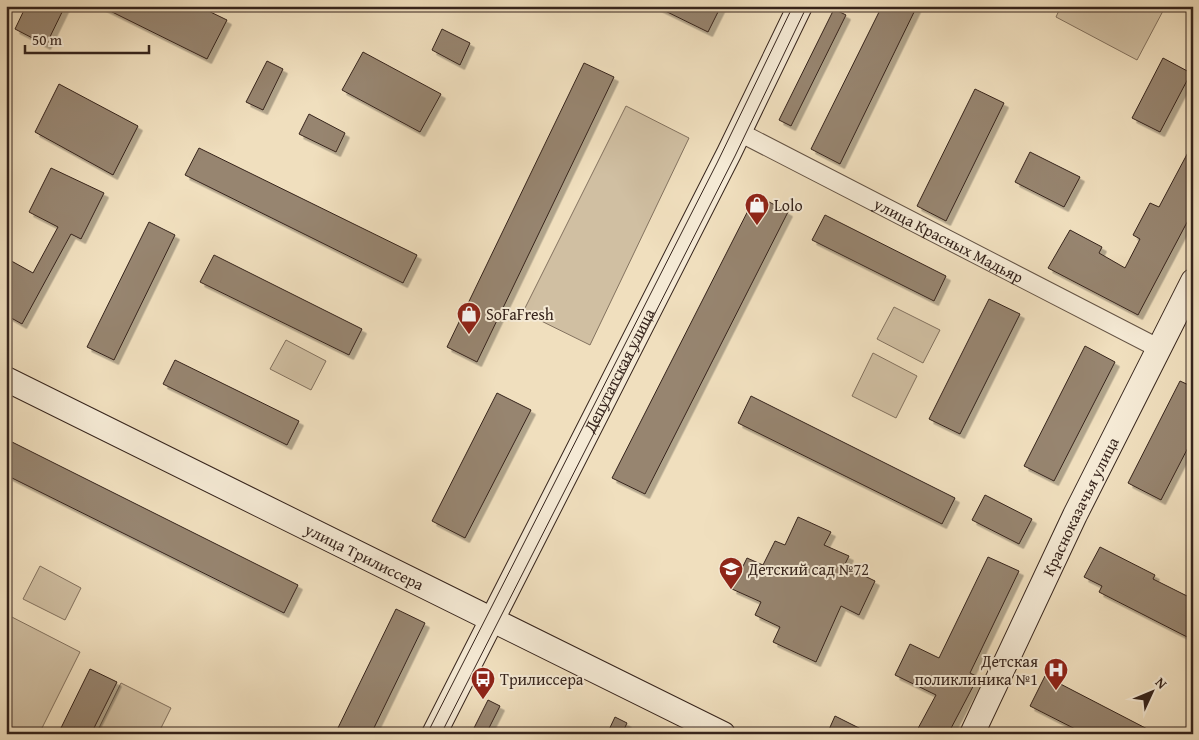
<svg xmlns="http://www.w3.org/2000/svg" width="1199" height="740" font-family="'Gentium Book Plus',serif">
<style>
.green{fill:#d0bfa2;stroke:#83725f}
.building{fill:#978570;stroke:#36241c;filter:url(#shadow)}
.lines{fill:none;stroke-linecap:round;stroke-linejoin:round}
.street-casing{stroke:#645344;stroke-width:20}
.secondary-casing{stroke:#36241c;stroke-width:26}
.street{stroke:#f5ead5;stroke-width:18}
.secondary{stroke:#f5ead5;stroke-width:24}
.tram{stroke:#36241c;stroke-width:1}
.labels{text-anchor:middle;stroke-width:4;stroke-linejoin:round;paint-order:stroke}
.poi-label{font-size:16px;fill:#36241c;stroke:#f5ead5;text-anchor:start}
.street-label{font-size:16px;fill:#36241c;stroke:#f5ead5}
</style>
<defs>
<filter id="shadow"><feDropShadow dx="4.5" dy="4.5" stdDeviation="0" flood-color="#0004"/></filter>
</defs>
<rect width="100%" height="100%" fill="#f0dfbe"/>
<filter id="stains"><feTurbulence type="fractalNoise" baseFrequency=".004" numOctaves="4"/><feColorMatrix values="0 0 0 0 .2 0 0 0 0 .09 0 0 0 0 .02 0 0 0 .5 -.17"/></filter>
<radialGradient id="worn" r=".72"><stop offset=".6" stop-color="#630" stop-opacity="0"/><stop offset="1" stop-color="#630" stop-opacity=".3"/></radialGradient>
<!-- green -->
<g class="green">
<path d="M 1061,6 L 1158,6 L 1164,9 L 1137,60 L 1056,17 Z"/>
<path d="M 626,106 L 689,138 L 590,345 L 523,312 Z"/>
<path d="M 894,307 L 940,330 L 923,363 L 877,339 Z"/>
<path d="M 286,340 L 326,361 L 311,390 L 270,369 Z"/>
<path d="M 873,353 L 917,376 L 896,418 L 852,396 Z"/>
<path d="M 40,566 L 81,588 L 65,620 L 23,599 Z"/>
<path d="M 6,614 L 80,652 L 39,734 L 6,734 Z"/>
<path d="M 121,683 L 171,708 L 158,734 L 96,734 Z"/>
</g>
<!-- building -->
<g class="building">
<path d="M 26,6 L 65,6 L 46,45 L 15,29 Z"/>
<path d="M 100,6 L 198,6 L 227,20 L 207,59 Z"/>
<path d="M 655,6 L 721,6 L 708,32 Z"/>
<path d="M 882,6 L 917,6 L 840,164 L 811,149 Z"/>
<path d="M 834,9 L 846,15 L 791,126 L 779,120 Z"/>
<path d="M 442,29 L 470,43 L 460,65 L 432,50 Z"/>
<path d="M 363,52 L 441,94 L 420,132 L 342,90 Z"/>
<path d="M 1163,58 L 1191,73 L 1160,132 L 1132,118 Z"/>
<path d="M 267,61 L 283,69 L 263,110 L 246,102 Z"/>
<path d="M 584,63 L 614,77 L 477,362 L 447,347 Z"/>
<path d="M 59,84 L 138,126 L 113,175 L 35,132 Z"/>
<path d="M 975,89 L 1004,103 L 946,221 L 917,206 Z"/>
<path d="M 309,114 L 345,133 L 336,152 L 299,134 Z"/>
<path d="M 1193,143 L 1193,211 L 1138,315 L 1048,268 L 1070,230 L 1102,247 L 1099,253 L 1125,268 L 1140,239 L 1133,235 L 1150,203 L 1159,207 Z"/>
<path d="M 199,148 L 417,255 L 403,283 L 185,175 Z"/>
<path d="M 1030,152 L 1080,177 L 1064,207 L 1015,182 Z"/>
<path d="M 51,168 L 104,193 L 81,239 L 71,234 L 22,324 L 6,315 L 6,258 L 33,273 L 58,227 L 29,212 Z"/>
<path d="M 756,195 L 788,212 L 645,494 L 612,478 Z"/>
<path d="M 825,215 L 946,276 L 934,301 L 812,240 Z"/>
<path d="M 149,222 L 175,235 L 114,360 L 87,347 Z"/>
<path d="M 214,255 L 362,329 L 349,355 L 200,282 Z"/>
<path d="M 989,299 L 1020,314 L 960,434 L 929,419 Z"/>
<path d="M 1085,346 L 1115,362 L 1054,481 L 1024,466 Z"/>
<path d="M 175,360 L 299,421 L 287,445 L 163,384 Z"/>
<path d="M 1180,381 L 1193,387 L 1193,438 L 1161,500 L 1128,483 Z"/>
<path d="M 497,393 L 531,410 L 465,538 L 432,521 Z"/>
<path d="M 751,396 L 955,498 L 942,524 L 738,423 Z"/>
<path d="M 6,439 L 298,585 L 284,613 L 6,475 Z"/>
<path d="M 985,495 L 1032,519 L 1019,544 L 972,520 Z"/>
<path d="M 798,517 L 831,532 L 824,545 L 849,556 L 844,566 L 875,581 L 859,615 L 841,606 L 816,662 L 773,642 L 780,627 L 755,615 L 761,602 L 732,589 L 747,558 L 763,565 L 775,541 L 785,545 Z"/>
<path d="M 1100,547 L 1155,575 L 1153,579 L 1193,599 L 1193,640 L 1099,592 L 1102,586 L 1084,577 Z"/>
<path d="M 988,557 L 1019,571 L 970,673 L 978,677 L 948,734 L 915,734 L 936,695 L 895,675 L 910,644 L 939,658 Z"/>
<path d="M 396,609 L 425,623 L 371,734 L 335,734 Z"/>
<path d="M 90,669 L 117,682 L 91,734 L 58,734 Z"/>
<path d="M 1045,676 L 1157,734 L 1085,734 L 1030,706 Z"/>
<path d="M 488,700 L 500,706 L 486,734 L 471,734 Z"/>
<path d="M 835,716 L 871,734 L 827,734 Z"/>
<path d="M 615,717 L 627,723 L 622,734 L 607,734 Z"/>
</g>
<g class="lines">
<defs>
<g id="street">
<path id="s1" d="M 739,132 L 1158,348"/>
</g>
<g id="secondary">
<path id="s2" d="M 6,379 L 723,734"/>
<path id="s3" d="M 434,734 L 729,153 L 800,6"/>
<path id="s4" d="M 972,734 L 1075,515 L 1193,281"/>
</g>
</defs>
<!-- street casing -->
<use href="#street" class="street-casing"/>
<!-- secondary casing -->
<use href="#secondary" class="secondary-casing"/>
<!-- street -->
<use href="#street" class="street"/>
<!-- secondary -->
<use href="#secondary" class="secondary"/>
<!-- tram -->
<g class="tram">
<path d="M 427,734 L 717,163 L 793,6"/>
<path d="M 441,734 L 735,156 L 807,6"/>
</g>
</g>
<!-- icons -->
<defs>
<symbol id="shop-pin" viewBox="-11 -11 22 30"><path d="M0 17L-7.5 6A9.5 9.5 0 1 1 7.5 6Z" fill="#8f2418" stroke="#f5ead5"/><path d="M-5-2.5h2.3a2.7 3.5 0 0 1 5.4 0H5L5.5 6h-11ZM-1.5-2.5h3a1.5 2.3 0 0 0-3 0Z" fill="#fff"/></symbol>
<symbol id="school-pin" viewBox="-11 -11 22 30"><path d="M0 17L-7.5 6A9.5 9.5 0 1 1 7.5 6Z" fill="#8f2418" stroke="#f5ead5"/><path d="M0-5L7-2L0 1L-7-2ZM-4 1L0 2.5L4 1V4Q0 6-4 4Z" fill="#fff"/></symbol>
<symbol id="hospital-pin" viewBox="-11 -11 22 30"><path d="M0 17L-7.5 6A9.5 9.5 0 1 1 7.5 6Z" fill="#8f2418" stroke="#f5ead5"/><path d="M-5-5h3v3.5h4V-5h3V5h-3V1.5h-4V5h-3Z" fill="#fff"/></symbol>
<symbol id="bus-pin" viewBox="-11 -11 22 30"><path d="M0 17L-7.5 6A9.5 9.5 0 1 1 7.5 6Z" fill="#8f2418" stroke="#f5ead5"/><path d="M-5-6H5V4H4V6H2V4H-2V6H-4V4H-5ZM-3.5-4V0h7V-4ZM-3.5 1.2v1.5H-2V1.2ZM2 1.2v1.5H3.5V1.2Z" fill="#fff"/></symbol>
</defs>
<g fill-rule="evenodd">
<use href="#shop-pin" x="743" y="191" width="28" height="38"/>
<use href="#shop-pin" x="455" y="300" width="28" height="38"/>
<use href="#school-pin" x="717" y="555" width="28" height="38"/>
<use href="#hospital-pin" x="1042" y="656" width="28" height="38"/>
<use href="#bus-pin" x="469" y="665" width="28" height="38"/>
</g>
<g class="labels">
<!-- poi labels -->
<g class="poi-label">
<text x="774" y="211">Lolo</text>
<text x="486" y="320">SoFaFresh</text>
<text x="748" y="575">Детский сад №72</text>
<text x="1038" y="667" text-anchor="end">Детская<tspan x="1038" dy="18">поликлиника №1</tspan></text>
<text x="500" y="685">Трилиссера</text>
</g>
<!-- street labels -->
<g class="street-label">
<text dy="6" stroke="none"><textPath href="#s1" startOffset="236">улица Красных Мадьяр</textPath></text>
<text dy="6" stroke="none"><textPath href="#s3" startOffset="408">Депутатская улица</textPath></text>
<text dy="6" stroke="none"><textPath href="#s4" startOffset="252">Красноказачья улица</textPath></text>
<text dy="6" stroke="none"><textPath href="#s2" startOffset="400">улица Трилиссера</textPath></text>
</g>
</g>
<!-- margin -->
<rect width="1199" height="740" fill="none" stroke="#f0dfbe" stroke-width="25"/>
<rect x="8" y="8" width="1184" height="725" fill="none" stroke="#36241c" stroke-width="2.5"/>
<rect x="12" y="12" width="1174" height="715" fill="none" stroke="#36241c"/>
<!-- north arrow -->
<g transform="translate(1152 692) rotate(46)" stroke="#f5ead5" stroke-width="4" paint-order="stroke">
<path d="M0-4L9 19L0 12L-9 19Z" fill="#36241c"/>
<text y="-8" font-size="14" font-weight="bold" text-anchor="middle" fill="#36241c">N</text>
</g>
<!-- scale -->
<path d="M25 45v8h124v-8" fill="none" stroke="#36241c" stroke-width="2.5"/>
<text x="32" y="45" font-size="15" fill="#36241c" stroke="#f5ead5" stroke-width="4" paint-order="stroke">50 m</text>
<rect width="100%" height="100%" filter="url(#stains)"/>
<rect width="100%" height="100%" fill="url(#worn)"/>
</svg>
